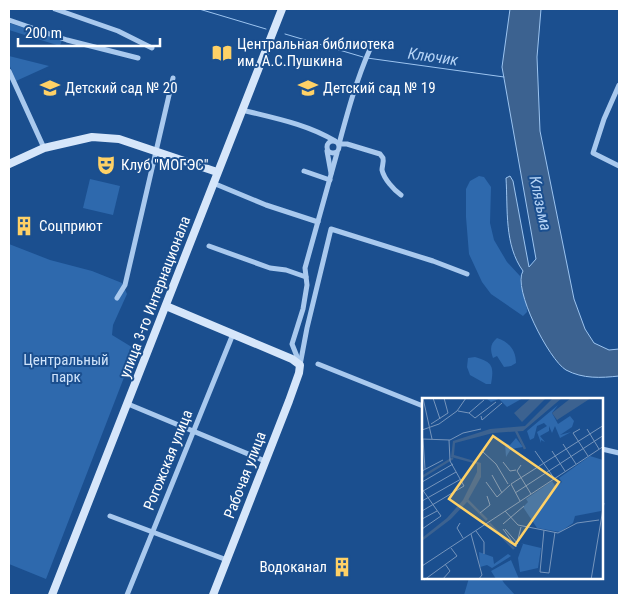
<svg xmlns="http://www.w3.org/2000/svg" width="628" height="604" font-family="'Roboto Condensed',sans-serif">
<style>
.green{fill:#2e69ad}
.water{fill:#3c6290;stroke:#9cc4f0}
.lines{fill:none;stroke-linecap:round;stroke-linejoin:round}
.stream{stroke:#9cc4f0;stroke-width:1}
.street{stroke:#a9c9ee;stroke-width:5}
.secondary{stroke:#d6e6fa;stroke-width:8}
.labels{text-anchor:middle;stroke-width:4;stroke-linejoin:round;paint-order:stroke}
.poi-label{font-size:15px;fill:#fff;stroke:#1b4f8f;text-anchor:start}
.street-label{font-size:15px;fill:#fff;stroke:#1b4f8f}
.park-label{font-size:15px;fill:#cfe3fa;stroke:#1b4f8f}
.water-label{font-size:16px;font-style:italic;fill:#b5d3f5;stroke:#1b4f8f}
.inset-river{fill:none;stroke:#3c6290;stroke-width:2.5}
.inset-road{fill:none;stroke:#7695bc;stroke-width:1}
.view{fill:#ffd166;fill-opacity:0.15;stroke:#ffd166;stroke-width:2.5}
.inset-edge{fill:none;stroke:#fff;stroke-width:2.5}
</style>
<rect width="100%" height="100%" fill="#1b4f8f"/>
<!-- green -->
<g class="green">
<path d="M 9,23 L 62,40 L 60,46 L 9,30 Z"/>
<path d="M 9,56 L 49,66 L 16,81 L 9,64 Z"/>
<path d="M 479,176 L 484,177 L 491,187 L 490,223 L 494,240 L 507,262 L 520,276 L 521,287 L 526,300 L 527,312 L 523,316 L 491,294 L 482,282 L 469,254 L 466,217 L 466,189 L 470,181 Z"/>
<path d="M 90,179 L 120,186 L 113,215 L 83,208 Z"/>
<path d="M 9,244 L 50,260 L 92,271 L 122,283 L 127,294 L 113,325 L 112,335 L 135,349 L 46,579 L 9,564 Z"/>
<path d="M 497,338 C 509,342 516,350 516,363 L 511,366 L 504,367 L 497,356 L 493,358 C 490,349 490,344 497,338 Z"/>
<path d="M 475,357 C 493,362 494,367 491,384 L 486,384 L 470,375 L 467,367 L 468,358 Z"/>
<path d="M 469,578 L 501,578 L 504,583 L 515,595 L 464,595 Z"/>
</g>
<!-- water -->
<path class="water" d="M 510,9 L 541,9 L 537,57 L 540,131 L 574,299 L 585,329 L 594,343 L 609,350 L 619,349 L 619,376 C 601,378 583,379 566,370 C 549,360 512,288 523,271 C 504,245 508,209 506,178 L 510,176 L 513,181 L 529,267 L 536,259 L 502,67 Z"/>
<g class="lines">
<!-- stream -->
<g class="stream">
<path d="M 199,9 L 266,29"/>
<path d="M 285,34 L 363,57"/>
<path d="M 367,58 L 504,77"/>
</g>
<!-- street -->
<g class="street">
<path d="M 55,9 L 118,31 L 152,48"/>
<path d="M 9,20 L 67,40 L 138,58"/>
<path d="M 370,49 C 356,81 348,111 339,144 L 347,144 L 380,154 L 383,158 C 384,162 382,166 382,170 C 384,179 394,190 401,195"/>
<path d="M 9,71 L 44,148"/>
<path d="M 619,85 L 604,119 L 593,153 L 619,166"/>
<path d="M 242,110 C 274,118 307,124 335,141"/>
<circle cx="333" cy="147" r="6"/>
<path d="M 327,151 L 331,173"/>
<path d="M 304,171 L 330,180"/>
<path d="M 213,183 L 266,205 L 318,222"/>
<path d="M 209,246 L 270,268 L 286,270 L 306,277"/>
<path d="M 117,298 L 125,285 L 173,78"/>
<path d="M 300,364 L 292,344 L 303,309 L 307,285 L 305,268 L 337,153"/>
<path d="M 318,364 L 423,406"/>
<path d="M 300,365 L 307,328 L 331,229 L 433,261 L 467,274"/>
<path d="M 128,404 L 265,461"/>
<path d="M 602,449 L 619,453"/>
<path d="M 110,516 L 227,560"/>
<path d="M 127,595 L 233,334"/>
</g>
<!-- secondary -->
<g class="secondary">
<path d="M 9,164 L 44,148 L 92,137 L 119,139 L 217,172"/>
<path d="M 166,306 L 292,359 L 300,365 L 299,373 L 289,401 L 213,595"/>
<path d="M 52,595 L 282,9"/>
</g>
</g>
<!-- icons -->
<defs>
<symbol id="library-bare" viewBox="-9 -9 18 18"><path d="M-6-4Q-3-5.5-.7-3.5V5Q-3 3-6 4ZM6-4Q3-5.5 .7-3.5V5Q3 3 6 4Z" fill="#ffd166" stroke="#1b4f8f" stroke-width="2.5" paint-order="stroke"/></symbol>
<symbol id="school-bare" viewBox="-9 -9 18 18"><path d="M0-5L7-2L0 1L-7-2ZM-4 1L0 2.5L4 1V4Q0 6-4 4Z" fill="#ffd166" stroke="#1b4f8f" stroke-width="2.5" paint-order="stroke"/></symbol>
<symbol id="theatre-bare" viewBox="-9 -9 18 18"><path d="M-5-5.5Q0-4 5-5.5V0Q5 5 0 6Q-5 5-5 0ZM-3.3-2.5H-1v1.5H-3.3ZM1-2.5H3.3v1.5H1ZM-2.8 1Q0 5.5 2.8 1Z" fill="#ffd166" stroke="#1b4f8f" stroke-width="2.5" paint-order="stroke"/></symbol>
<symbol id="building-bare" viewBox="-9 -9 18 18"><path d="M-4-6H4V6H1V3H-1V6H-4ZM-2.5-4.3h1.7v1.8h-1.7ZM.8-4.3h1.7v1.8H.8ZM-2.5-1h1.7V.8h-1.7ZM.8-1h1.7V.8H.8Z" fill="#ffd166" stroke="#1b4f8f" stroke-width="2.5" paint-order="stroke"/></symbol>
</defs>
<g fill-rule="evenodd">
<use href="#library-bare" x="208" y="39" width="28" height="28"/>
<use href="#school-bare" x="36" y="74" width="28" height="28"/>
<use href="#school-bare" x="294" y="74" width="28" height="28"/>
<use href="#theatre-bare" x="92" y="151" width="28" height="28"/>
<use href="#building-bare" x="10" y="212" width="28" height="28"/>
<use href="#building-bare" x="328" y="553" width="28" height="28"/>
</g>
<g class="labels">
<!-- poi labels -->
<g class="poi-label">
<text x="237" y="49">Центральная библиотека<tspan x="237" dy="17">им. А.С.Пушкина</tspan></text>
<text x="65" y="93">Детский сад № 20</text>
<text x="323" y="93">Детский сад № 19</text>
<text x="121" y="170">Клуб "МОГЭС"</text>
<text x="39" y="231">Соцприют</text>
<text x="327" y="572" text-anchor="end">Водоканал</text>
</g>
<!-- street labels -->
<g class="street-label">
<text transform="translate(155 297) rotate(-69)" y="5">улица 3-го Интернационала</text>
<text transform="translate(168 460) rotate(-68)" y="5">Рогожская улица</text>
<text transform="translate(245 475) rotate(-69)" y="5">Рабочая улица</text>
</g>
<!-- park labels -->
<g class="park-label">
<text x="66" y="365">Центральный<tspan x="66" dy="17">парк</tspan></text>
</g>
<!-- water labels -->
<g class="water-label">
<text transform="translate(433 56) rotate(8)" y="6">Ключик</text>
<text transform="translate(541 203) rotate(78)" y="6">Клязьма</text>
</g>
</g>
<!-- overview -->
<g transform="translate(422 398)">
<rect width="181" height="181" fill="#1b4f8f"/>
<path d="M 64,0 L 101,0 L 85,9 L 77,1 L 69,4 ZM 136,7 L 130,15 L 136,26 L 148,18 L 152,23 L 150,29 L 138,37 L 149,34 L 138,40 L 133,28 L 130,35 L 127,28 L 127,33 L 118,38 L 123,44 L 119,42 L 119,45 L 115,34 L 125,28 L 122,25 L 115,28 L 112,40 L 108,42 L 105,33 ZM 94,40 L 101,49 L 89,51 L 84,59 L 83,45 L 88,47 ZM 168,58 L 181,62 L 179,113 L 153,118 L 151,125 L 138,134 L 115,130 L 101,109 L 106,104 L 104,101 L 130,83 L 134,89 L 140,84 L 137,80 ZM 98,145 L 119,150 L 116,170 L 98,174 L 96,160 L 101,146 ZM 57,154 L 71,159 L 72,166 L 86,156 L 89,158 L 70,170 L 65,167 L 58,169 ZM 89,162 L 97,181 L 74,181 L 69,173 Z" fill="#2e69ad"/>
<path d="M 109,0 L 124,0 L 100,24 L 92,15 ZM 131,0 L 140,0 L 101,33 L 71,35 L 33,45 L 32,57 L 59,65 L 59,79 L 45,104 L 29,121 L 0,143 L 0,140 L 25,120 L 41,102 L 55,74 L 55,66 L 29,59 L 31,43 L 68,31 L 103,28 ZM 149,0 L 169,0 L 135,22 L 130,15 Z" fill="#3c6290"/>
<path class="inset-river" d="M 94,33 L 103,51M 0,79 L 31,60M 45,102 L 65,122M 67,125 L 92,151"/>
<path class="inset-road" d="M 1,0 L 10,41M 11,0 L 18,21M 36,13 L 47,15 L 53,20 L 74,4M 47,15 L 62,2M 59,18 L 60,22 L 80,5M 9,26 L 26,15 L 22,0M 158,31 L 151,35 L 166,58M 165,31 L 177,51M 0,32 L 17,26 L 35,13 L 44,0M 0,41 L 28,42 L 41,35 L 59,31M 1,41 L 3,71M 27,42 L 28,63M 141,46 L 154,66M 113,53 L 132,80M 130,53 L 143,73M 61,54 L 74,66 L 86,86M 81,64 L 88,73 L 94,72M 99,67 L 95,73 L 109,96M 0,73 L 21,62M 70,77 L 80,95M 0,84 L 31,66M 64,84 L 75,99 L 88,87M 0,91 L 19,118 L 0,131M 1,93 L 34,74M 93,95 L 182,37M 0,103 L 39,81M 98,103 L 89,86 L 182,27M 0,113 L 42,88 L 28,63M 83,113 L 96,127 L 136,135 L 155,125 L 177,122M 58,115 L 68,107 L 65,98M 0,121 L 15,113M 38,125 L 35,130 L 41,140M 81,126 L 102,108M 81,131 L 94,149 L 99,129M 83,131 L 96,146M 122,132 L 118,174 L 127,175 L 133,134M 54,133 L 62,144 L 62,156M 49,136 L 60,177 L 56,182M 0,168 L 182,48M 2,182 L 35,158 L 29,150M 20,182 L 28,173 L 23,166M 169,182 L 182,105"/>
<path class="view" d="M 71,38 L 137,84 L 93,147 L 27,101 Z"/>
<rect width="181" height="181" class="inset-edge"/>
</g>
<!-- border -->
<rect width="628" height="604" fill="none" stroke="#ffffff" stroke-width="20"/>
<!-- scale -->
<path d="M18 38v8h142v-8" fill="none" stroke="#ffffff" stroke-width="2.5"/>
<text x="25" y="38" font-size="15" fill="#ffffff" stroke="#1b4f8f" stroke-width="4" paint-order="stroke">200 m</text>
</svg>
